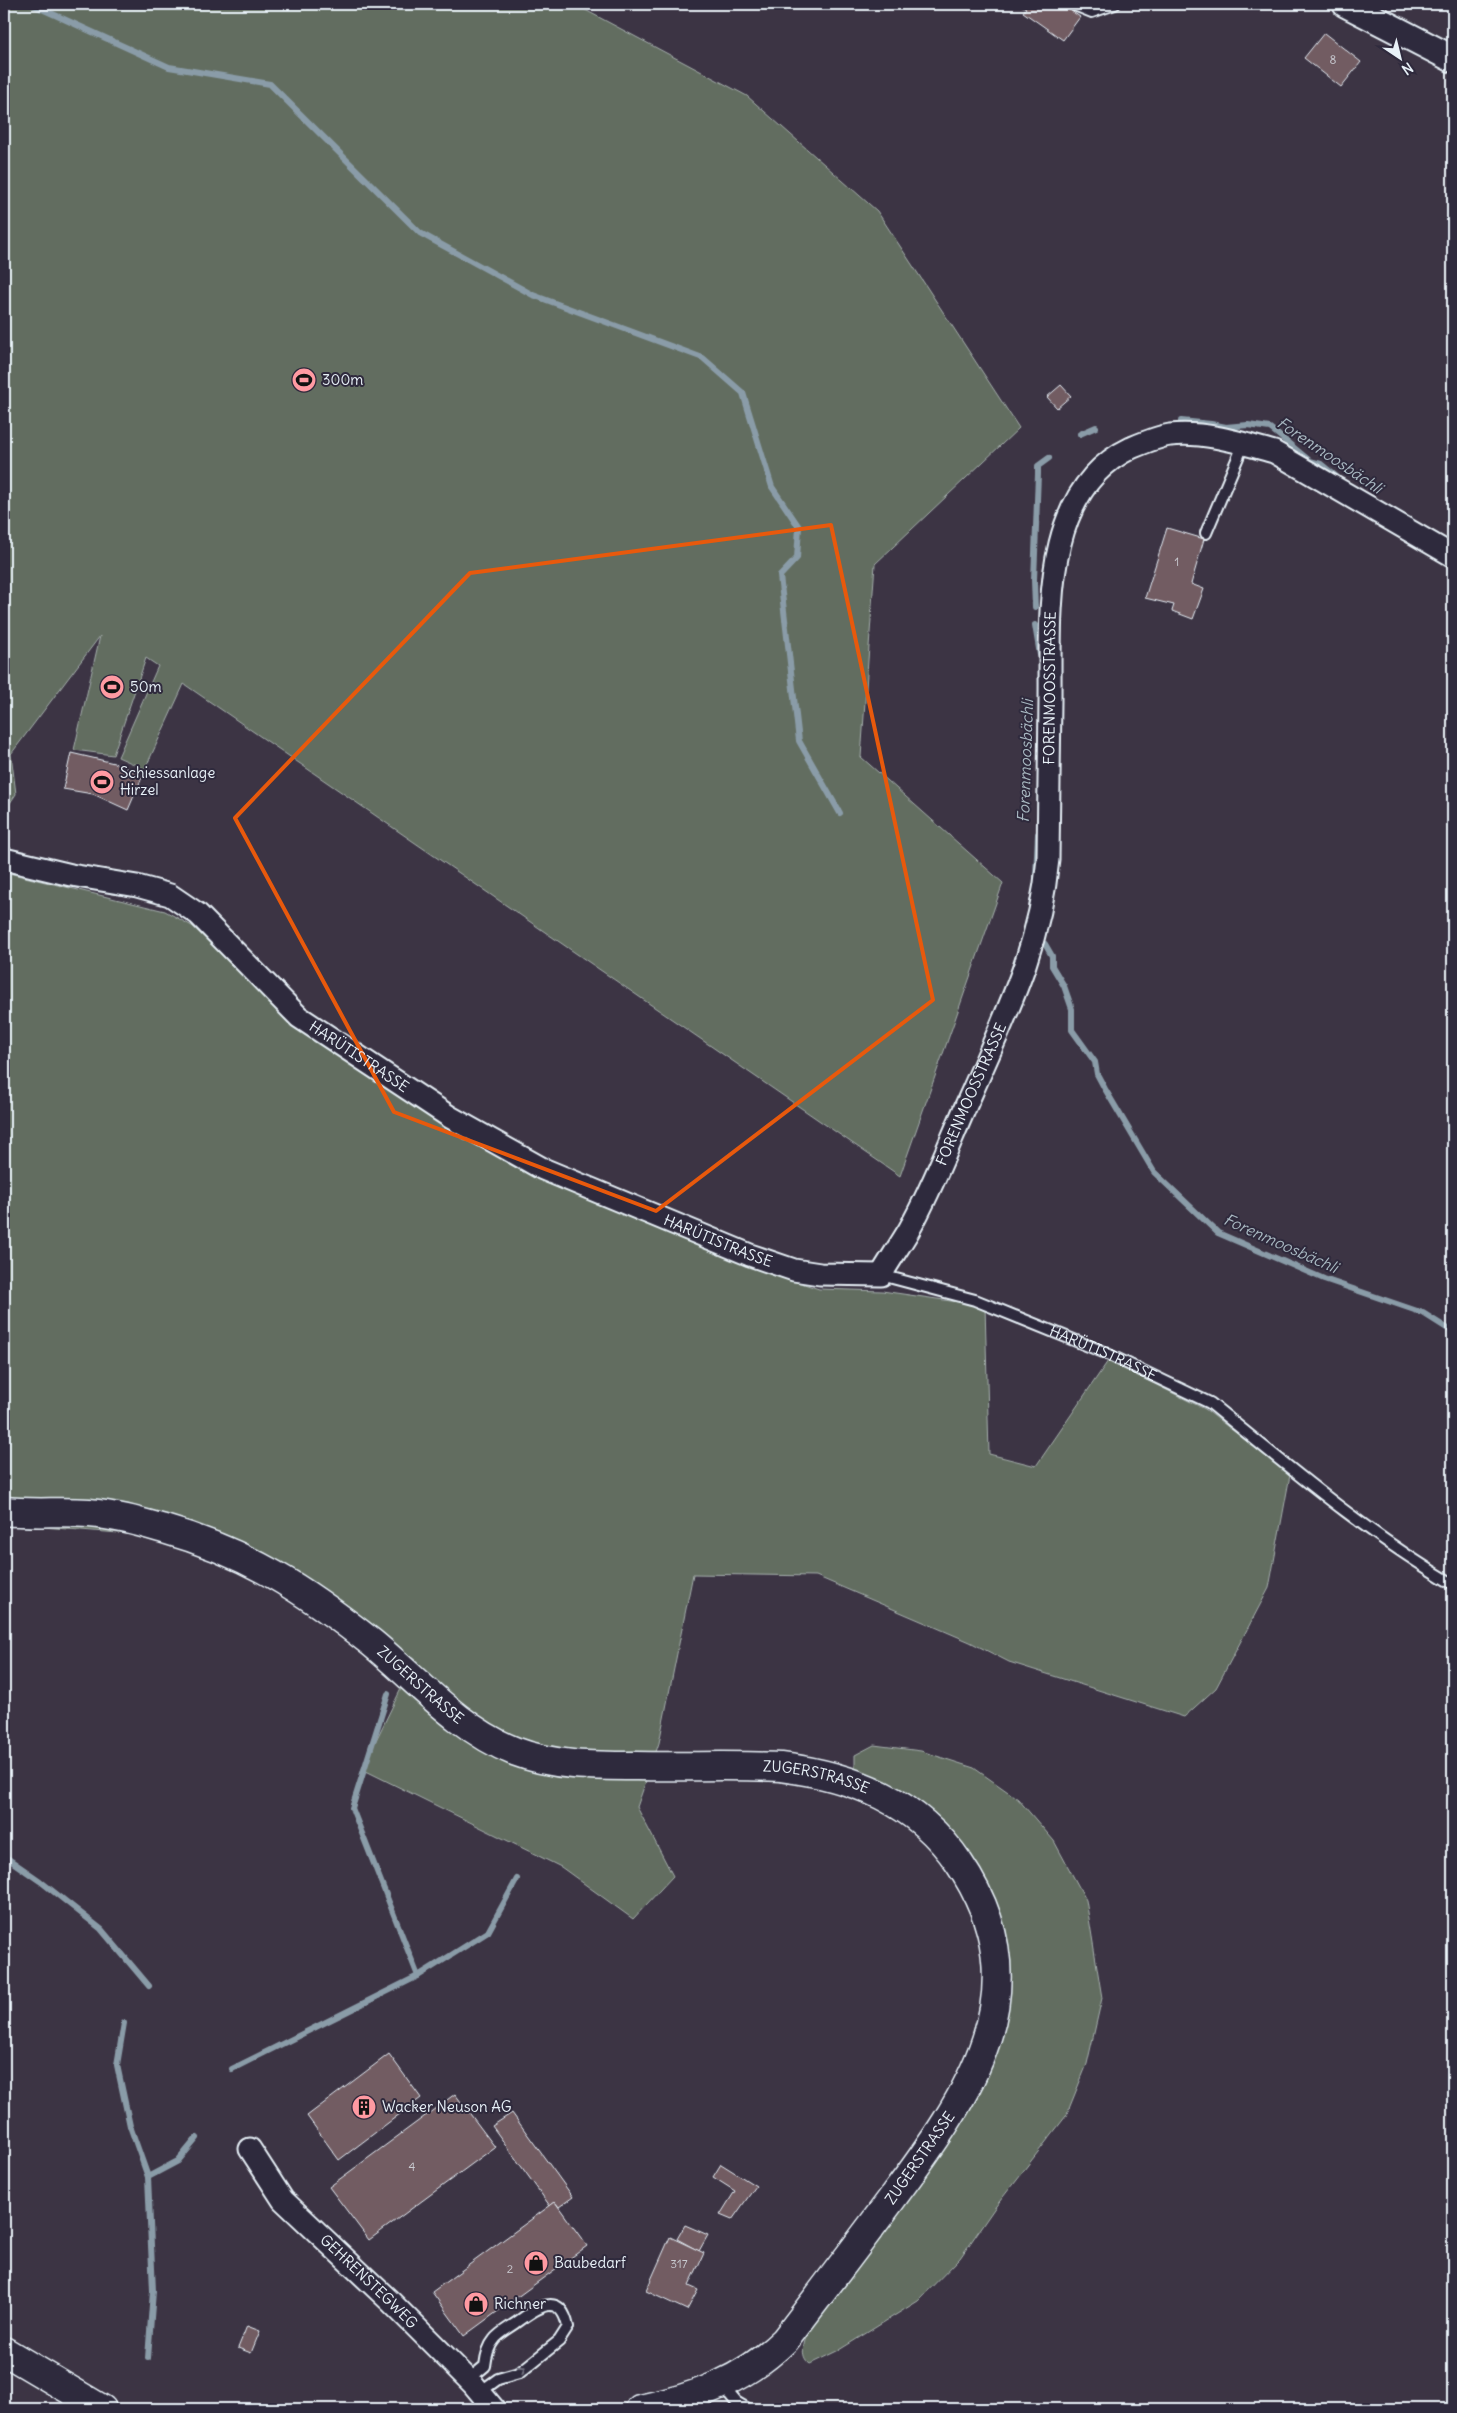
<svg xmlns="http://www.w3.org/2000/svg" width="1457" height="2413" font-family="Delius,sans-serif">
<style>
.green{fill:#626d61;stroke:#a5afac}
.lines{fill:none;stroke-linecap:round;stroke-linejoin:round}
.stream{stroke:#8a9ca8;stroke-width:6}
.building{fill:#725b62;stroke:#e8f1f8}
.service-casing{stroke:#e8f1f8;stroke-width:14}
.minor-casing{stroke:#e8f1f8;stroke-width:25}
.tertiary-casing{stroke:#e8f1f8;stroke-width:30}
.secondary-casing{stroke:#e8f1f8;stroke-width:31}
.service{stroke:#2f2a3d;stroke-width:10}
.minor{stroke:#2f2a3d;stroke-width:21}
.tertiary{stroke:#2f2a3d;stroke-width:26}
.secondary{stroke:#2f2a3d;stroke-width:28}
.oneway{stroke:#70707e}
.marked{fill:none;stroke:#e8590c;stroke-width:4;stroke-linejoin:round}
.labels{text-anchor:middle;stroke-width:4;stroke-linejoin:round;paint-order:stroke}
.number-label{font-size:12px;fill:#caccd2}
.poi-label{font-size:15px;fill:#e8f1f8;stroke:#2f2a3d;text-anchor:start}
.street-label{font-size:15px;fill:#e8f1f8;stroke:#2f2a3d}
.water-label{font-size:16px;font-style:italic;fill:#a9b9c2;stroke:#2f2a3d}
</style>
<rect width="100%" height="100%" fill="#3c3444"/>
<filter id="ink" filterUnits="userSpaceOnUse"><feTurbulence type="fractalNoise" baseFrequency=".02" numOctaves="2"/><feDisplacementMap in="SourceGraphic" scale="10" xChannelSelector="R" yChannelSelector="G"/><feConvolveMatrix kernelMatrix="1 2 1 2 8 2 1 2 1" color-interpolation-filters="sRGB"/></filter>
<g filter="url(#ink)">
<!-- green -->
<g class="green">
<path d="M 4,4 L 574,4 L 747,96 L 877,211 L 1019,428 L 875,564 L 861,757 L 1003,883 L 900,1176 L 184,684 L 145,769 L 118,757 L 158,666 L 146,658 L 113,755 L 74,750 L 100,636 L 11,754 L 16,794 L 4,812 Z"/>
<path d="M 4,872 L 165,911 L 192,926 L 294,1023 L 444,1124 L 748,1265 L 819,1289 L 882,1291 L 985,1306 L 989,1454 L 1036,1466 L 1108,1361 L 1205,1409 L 1290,1475 L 1269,1588 L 1216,1688 L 1184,1717 L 1009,1662 L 970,1642 L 816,1576 L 693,1574 L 659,1743 L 637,1807 L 673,1876 L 633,1919 L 561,1867 L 362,1769 L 415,1660 L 320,1588 L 233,1542 L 4,1524 Z"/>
<path d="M 874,1745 L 921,1751 L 974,1768 L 1018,1799 L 1054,1841 L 1086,1900 L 1102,1998 L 1087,2064 L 1066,2116 L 996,2206 L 960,2258 L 918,2301 L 839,2350 L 810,2364 C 798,2355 805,2341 809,2329 L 936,2159 L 969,2112 L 994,2062 L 1007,2000 L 961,1843 L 928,1809 L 893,1787 L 855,1770 L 855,1755 Z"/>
</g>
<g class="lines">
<!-- stream -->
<g class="stream">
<path d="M 31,4 L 169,67 L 270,84 L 420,233 L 533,295 L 703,358 L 743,393 L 772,487 L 799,527 L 797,558 L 780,576 L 799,741 L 840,813"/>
<path d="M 1181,421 L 1211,424 L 1226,427 L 1248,425 L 1270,428 L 1310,461 L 1321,464 L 1337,477"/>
<path d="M 1080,434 L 1096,427"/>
<path d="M 1035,607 L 1034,580 L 1038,474 L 1038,466 L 1049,458"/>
<path d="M 1035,625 L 1040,655"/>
<path d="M 1036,876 L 1038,834"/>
<path d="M 1045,944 L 1052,956 L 1052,966 L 1064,986 L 1072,1009 L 1072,1030 L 1095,1062 L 1097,1074 L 1105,1089 L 1154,1172 L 1218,1233 L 1324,1279 L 1423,1313 L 1453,1332"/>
<path d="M 388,1694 L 352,1808 L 418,1976"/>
<path d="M 4,1856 L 40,1881 L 101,1929 L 149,1986"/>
<path d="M 124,2023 L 117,2065 L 130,2126 L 148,2177 L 153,2291 L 148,2358"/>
<path d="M 232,2069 L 418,1976 L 488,1932 L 517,1879"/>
<path d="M 148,2177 L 178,2161 L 197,2138"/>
</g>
</g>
<!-- building -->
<g class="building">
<path d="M 1019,4 L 1061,4 L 1080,17 L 1063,40 L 1023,12 L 1026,8 Z"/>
<path d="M 1324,33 L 1361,62 L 1341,87 L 1304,58 Z"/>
<path d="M 1061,385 L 1071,396 L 1057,408 L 1047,397 Z"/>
<path d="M 1167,528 L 1204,539 L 1191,584 L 1204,589 L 1193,619 L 1172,611 L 1174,605 L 1145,598 Z"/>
<path d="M 71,753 L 114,763 L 143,775 L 128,810 L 93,794 L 63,789 Z"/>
<path d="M 389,2054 L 421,2098 L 339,2160 L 307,2116 Z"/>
<path d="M 455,2094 L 495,2147 L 369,2240 L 329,2187 Z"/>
<path d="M 512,2113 L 573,2197 L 559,2207 L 555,2202 L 550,2206 L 492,2126 Z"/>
<path d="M 721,2164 L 756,2186 L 732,2220 L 720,2215 L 735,2191 L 713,2177 Z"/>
<path d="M 555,2202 L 587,2246 L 464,2336 L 432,2292 Z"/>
<path d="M 685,2225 L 708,2235 L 699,2251 L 677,2239 Z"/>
<path d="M 670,2237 L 704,2253 L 689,2286 L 698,2290 L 687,2310 L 646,2291 Z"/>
<path d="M 247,2326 L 260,2331 L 251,2353 L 238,2348 Z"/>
</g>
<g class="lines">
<defs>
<g id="service">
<path d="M 1072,4 L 1092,12 L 1115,4"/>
<path d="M 1206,533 L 1244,443"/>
<path id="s1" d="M 881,1275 L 975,1300 L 1101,1351 L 1210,1403 C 1289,1467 1366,1533 1453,1584"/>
<path d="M 468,2380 L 485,2366 C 486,2357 488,2347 494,2340 C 499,2333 509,2328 516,2323 C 535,2309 560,2289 568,2327 L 559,2341 L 519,2373 L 498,2379 L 480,2392"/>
<path d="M 722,2385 L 736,2402 L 748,2409"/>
</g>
<g id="minor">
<path id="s2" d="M 4,859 L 71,875 L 137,886 L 170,895 L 198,914 L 299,1017 L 450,1117 L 543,1169 L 750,1255 L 794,1270 L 820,1274 L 881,1275 C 890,1260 900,1245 909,1230 C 934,1186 951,1138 972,1092 C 1007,1012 1040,947 1048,859 C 1049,806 1049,753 1050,700 C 1051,616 1040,491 1131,448 C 1143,443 1157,437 1170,435 C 1205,431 1241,443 1274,452 L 1453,556"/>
<path id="s3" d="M 250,2149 L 283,2200 L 391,2302 L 473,2384 L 494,2409"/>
</g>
<path id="tertiary" d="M 1346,4 L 1453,59"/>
<g id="secondary">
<path id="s4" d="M 4,1511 C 32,1514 61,1511 89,1513 C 115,1515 139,1522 164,1529 C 248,1553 304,1589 372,1643 C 417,1680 459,1729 514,1751 C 553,1766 594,1766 636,1766 C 684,1767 733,1765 781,1767 C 853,1776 917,1801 959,1863 C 1045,1989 968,2097 891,2200 C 856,2247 821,2293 785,2340 C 744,2380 696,2398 640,2409"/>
<path d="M 4,2351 L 102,2409"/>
</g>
</defs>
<!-- service casing -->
<use href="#service" class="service-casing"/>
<!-- minor casing -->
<use href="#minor" class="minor-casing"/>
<!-- tertiary casing -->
<use href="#tertiary" class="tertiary-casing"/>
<!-- secondary casing -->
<use href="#secondary" class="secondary-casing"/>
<!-- service -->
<use href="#service" class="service"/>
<!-- minor -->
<use href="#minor" class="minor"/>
<!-- tertiary -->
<use href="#tertiary" class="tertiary"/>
<!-- secondary -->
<use href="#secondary" class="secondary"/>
</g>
<!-- one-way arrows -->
<defs><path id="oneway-chevron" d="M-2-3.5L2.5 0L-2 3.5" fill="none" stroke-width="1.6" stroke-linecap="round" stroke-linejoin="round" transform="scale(1.25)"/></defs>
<use class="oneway" href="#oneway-chevron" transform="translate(522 2369) rotate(-33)"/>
</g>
<!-- marked area -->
<path class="marked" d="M 831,525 L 933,1000 L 656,1211 L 394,1112 L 235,818 L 470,573 Z"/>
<!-- icons -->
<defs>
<symbol id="stadium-disc" viewBox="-11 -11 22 22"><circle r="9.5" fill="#ff9aa2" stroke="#2f2a3d"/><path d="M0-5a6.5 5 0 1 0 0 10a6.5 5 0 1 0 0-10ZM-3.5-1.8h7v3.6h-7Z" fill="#111"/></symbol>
<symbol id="building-disc" viewBox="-11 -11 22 22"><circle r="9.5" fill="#ff9aa2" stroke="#2f2a3d"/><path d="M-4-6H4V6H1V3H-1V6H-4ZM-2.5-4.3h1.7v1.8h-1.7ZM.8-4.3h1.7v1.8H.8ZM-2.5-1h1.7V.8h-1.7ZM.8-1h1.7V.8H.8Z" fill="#111"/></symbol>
<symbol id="shop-disc" viewBox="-11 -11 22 22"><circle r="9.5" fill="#ff9aa2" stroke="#2f2a3d"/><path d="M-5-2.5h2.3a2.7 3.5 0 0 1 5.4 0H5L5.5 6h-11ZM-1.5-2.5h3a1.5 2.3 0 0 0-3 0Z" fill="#111"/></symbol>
</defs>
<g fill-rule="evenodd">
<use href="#stadium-disc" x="290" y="366" width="28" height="28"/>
<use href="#stadium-disc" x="98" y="673" width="28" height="28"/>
<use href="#stadium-disc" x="88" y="768" width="28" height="28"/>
<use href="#building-disc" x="350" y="2093" width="28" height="28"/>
<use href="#shop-disc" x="522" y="2249" width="28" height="28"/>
<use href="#shop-disc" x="462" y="2290" width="28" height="28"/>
</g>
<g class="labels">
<!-- number labels -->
<g class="number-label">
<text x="1333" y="64">8</text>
<text x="1177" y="566">1</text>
<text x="412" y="2171">4</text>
<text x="679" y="2268">317</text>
<text x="510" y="2273">2</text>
</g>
<!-- poi labels -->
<g class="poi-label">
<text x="322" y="385">300m</text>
<text x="130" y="692">50m</text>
<text x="120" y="778">Schiessanlage<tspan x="120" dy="17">Hirzel</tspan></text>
<text x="382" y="2112">Wacker Neuson AG</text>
<text x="554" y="2268">Baubedarf</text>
<text x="494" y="2309">Richner</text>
</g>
<!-- street labels -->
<g class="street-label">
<text dy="5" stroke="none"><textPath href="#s2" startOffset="1616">FORENMOOSSTRASSE</textPath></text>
<text dy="5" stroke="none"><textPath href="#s2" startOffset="420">HARÜTISTRASSE</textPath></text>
<text dy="5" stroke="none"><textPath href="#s2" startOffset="1196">FORENMOOSSTRASSE</textPath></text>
<text dy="5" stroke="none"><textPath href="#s2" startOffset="825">HARÜTISTRASSE</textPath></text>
<text dy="5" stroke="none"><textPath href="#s1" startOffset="236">HARÜTISTRASSE</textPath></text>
<text dy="5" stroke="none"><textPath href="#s4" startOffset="465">ZUGERSTRASSE</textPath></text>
<text dy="5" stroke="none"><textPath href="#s4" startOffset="885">ZUGERSTRASSE</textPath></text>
<text transform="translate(920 2158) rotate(-55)" y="5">ZUGERSTRASSE</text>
<text dy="5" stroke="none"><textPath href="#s3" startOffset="179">GEHRENSTEGWEG</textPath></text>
</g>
<!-- water labels -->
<g class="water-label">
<text transform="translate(1330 455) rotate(34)" y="6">Forenmoosbächli</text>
<text transform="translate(1025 761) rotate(-88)" y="6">Forenmoosbächli</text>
<text transform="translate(1281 1243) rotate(24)" y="6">Forenmoosbächli</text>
</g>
</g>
<!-- margin -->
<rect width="1457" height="2413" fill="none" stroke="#2f2a3d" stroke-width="20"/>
<rect x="10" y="10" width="1437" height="2393" fill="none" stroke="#e8f1f8" stroke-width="2" filter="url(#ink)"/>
<!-- north arrow -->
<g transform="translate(1400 58) rotate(145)" stroke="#2f2a3d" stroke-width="4" paint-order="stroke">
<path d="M0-4L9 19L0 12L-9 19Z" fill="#e8f1f8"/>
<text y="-8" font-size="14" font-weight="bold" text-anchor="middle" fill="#e8f1f8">N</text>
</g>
</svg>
